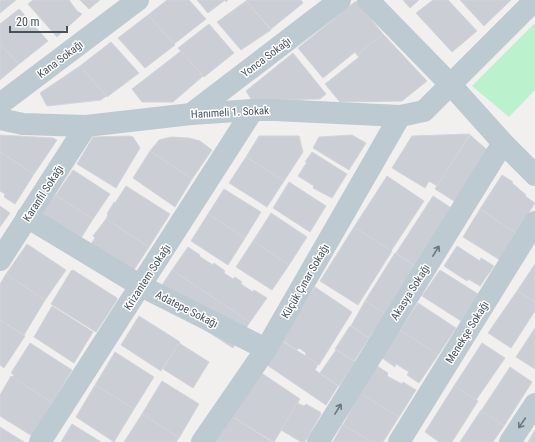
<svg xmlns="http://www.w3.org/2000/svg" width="535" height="442" font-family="'Roboto Condensed',sans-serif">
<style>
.green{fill:#bbf2cd}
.building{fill:#cbced4;stroke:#d2d5db}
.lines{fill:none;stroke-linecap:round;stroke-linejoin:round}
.minor{stroke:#becad2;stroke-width:22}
.oneway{stroke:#6a7780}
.labels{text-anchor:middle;stroke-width:3;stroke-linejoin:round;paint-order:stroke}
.street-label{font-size:11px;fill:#46535d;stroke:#fff}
</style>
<rect width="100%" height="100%" fill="#f2efef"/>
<!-- green -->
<path class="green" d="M 535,23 L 535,90 L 509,117 L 472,86 Z"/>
<!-- building -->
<g class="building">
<path d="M 0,0 L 16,0 L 0,13 Z"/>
<path d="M 33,0 L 69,0 L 77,11 L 82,14 L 57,37 L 28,4 Z"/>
<path d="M 80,0 L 100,0 L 89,9 Z"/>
<path d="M 167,0 L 189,0 L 206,19 L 174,44 L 148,15 Z"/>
<path d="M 197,0 L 228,0 L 226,2 L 225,0 L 208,13 Z"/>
<path d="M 247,0 L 301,0 L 303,3 L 271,29 L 246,1 Z"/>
<path d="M 403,0 L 419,0 L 410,8 Z"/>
<path d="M 433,0 L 448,0 L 477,31 L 452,52 L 416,13 Z"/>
<path d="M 460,0 L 511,0 L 484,26 Z"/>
<path d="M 246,1 L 271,30 L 241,50 L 217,22 Z"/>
<path d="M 356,1 L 383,34 L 357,55 L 355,52 L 323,78 L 298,48 Z"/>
<path d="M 19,9 L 48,41 L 19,64 L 0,44 L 0,24 Z"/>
<path d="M 148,15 L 175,45 L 145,68 L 118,38 Z"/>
<path d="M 209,24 L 234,53 L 204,77 L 178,48 Z"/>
<path d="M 383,34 L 427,81 L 402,101 L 340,102 L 325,84 L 359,57 L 357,55 Z"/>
<path d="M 111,42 L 139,73 L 107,97 L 80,66 Z"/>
<path d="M 0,44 L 19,64 L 0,80 Z"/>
<path d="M 181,51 L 203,76 L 173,102 L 142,102 L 132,89 Z"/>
<path d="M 293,53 L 326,94 L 320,99 L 255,100 L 253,102 L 246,91 Z"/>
<path d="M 80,66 L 106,96 L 105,97 L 101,100 L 47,106 L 40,93 Z"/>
<path d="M 470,134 L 437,186 L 429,181 L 425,188 L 392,168 L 412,136 Z"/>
<path d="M 0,135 L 53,138 L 57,140 L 34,174 L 0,152 Z"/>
<path d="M 352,135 L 366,143 L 349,170 L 313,148 L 319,137 Z"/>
<path d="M 470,135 L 492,154 L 457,203 L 435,189 Z"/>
<path d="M 129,136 L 133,137 L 140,148 L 116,188 L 77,164 L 93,137 Z"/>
<path d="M 259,136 L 299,136 L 303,152 L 284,181 L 246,157 Z"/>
<path d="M 171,137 L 189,138 L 200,141 L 212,150 L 192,179 L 150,151 L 159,140 Z"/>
<path d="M 150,151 L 192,179 L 175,207 L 133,178 Z"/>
<path d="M 0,152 L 34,174 L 15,204 L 4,197 L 5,194 L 0,191 Z"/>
<path d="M 312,152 L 347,174 L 332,198 L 313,188 L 314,186 L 298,176 L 307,162 L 305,162 Z"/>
<path d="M 246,157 L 284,181 L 267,207 L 229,183 Z"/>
<path d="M 73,170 L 110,194 L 93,219 L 55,196 Z"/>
<path d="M 502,175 L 513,182 L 512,183 L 526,195 L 525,196 L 535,203 L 516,233 L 480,209 Z"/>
<path d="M 387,176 L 424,201 L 391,251 L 354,227 Z"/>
<path d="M 289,182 L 326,206 L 310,232 L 273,208 Z"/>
<path d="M 126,186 L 170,214 L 149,247 L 106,219 L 108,215 L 107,214 L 114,202 L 115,203 Z"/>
<path d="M 224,189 L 261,212 L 245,238 L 208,214 Z"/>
<path d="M 55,195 L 93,219 L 76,246 L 37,221 Z"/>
<path d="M 433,196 L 453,209 L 415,266 L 396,253 Z"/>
<path d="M 0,206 L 10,213 L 0,227 Z"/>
<path d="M 480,209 L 516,233 L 500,260 L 463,237 Z"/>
<path d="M 271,213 L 307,237 L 289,265 L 253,241 Z"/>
<path d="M 208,214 L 245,238 L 228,265 L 191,241 Z"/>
<path d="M 106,219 L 149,247 L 128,279 L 86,251 L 95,238 L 93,236 Z"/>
<path d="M 354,227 L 392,251 L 358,305 L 320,281 Z"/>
<path d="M 253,241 L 289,265 L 272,290 L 236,267 Z"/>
<path d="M 27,244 L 66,270 L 45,300 L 6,274 Z"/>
<path d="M 457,246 L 480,261 L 481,258 L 494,266 L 480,286 L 468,279 L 467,281 L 444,266 Z"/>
<path d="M 188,247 L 200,255 L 199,256 L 213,265 L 214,263 L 225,271 L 224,273 L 233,279 L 235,277 L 242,282 L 241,284 L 253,292 L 254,290 L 267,298 L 250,322 L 172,270 Z"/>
<path d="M 395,253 L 415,266 L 385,314 L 365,301 Z"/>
<path d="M 535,264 L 535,302 L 517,291 Z"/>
<path d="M 73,270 L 117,298 L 117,300 L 96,332 L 51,304 L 71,271 Z"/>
<path d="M 172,270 L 250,322 L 233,348 L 154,297 Z"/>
<path d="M 440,270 L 478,294 L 461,321 L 422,296 Z"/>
<path d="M 6,274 L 45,300 L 24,335 L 0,320 L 0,284 Z"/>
<path d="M 315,287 L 352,312 L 319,365 L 305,356 L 306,353 L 299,348 L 297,350 L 282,340 Z"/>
<path d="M 517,291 L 535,302 L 535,311 L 511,348 L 488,333 Z"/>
<path d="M 365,301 L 386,314 L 375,331 L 374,330 L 369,338 L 351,326 Z"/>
<path d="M 418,303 L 456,328 L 438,355 L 400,330 Z"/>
<path d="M 52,306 L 93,332 L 74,363 L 34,337 Z"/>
<path d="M 139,316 L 180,342 L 161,371 L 121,345 Z"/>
<path d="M 0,320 L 25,336 L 4,368 L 0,365 Z"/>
<path d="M 350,326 L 369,338 L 354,361 L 335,349 Z"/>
<path d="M 535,328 L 535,369 L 516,357 Z"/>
<path d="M 400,330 L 438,355 L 419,383 L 407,375 L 409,372 L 396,364 L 395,367 L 382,358 Z"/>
<path d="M 282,341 L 318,364 L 315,370 L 338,386 L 326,405 L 267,365 Z"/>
<path d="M 30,343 L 72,370 L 52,403 L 12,377 L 14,375 L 11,373 Z"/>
<path d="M 179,343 L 209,362 L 193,388 L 163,369 Z"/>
<path d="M 482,343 L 505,358 L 476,400 L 454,386 Z"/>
<path d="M 336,350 L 355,362 L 339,386 L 320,373 Z"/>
<path d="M 115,352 L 154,377 L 134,409 L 95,385 Z"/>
<path d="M 377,366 L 388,373 L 387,376 L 402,384 L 403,382 L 416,390 L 399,417 L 359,393 Z"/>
<path d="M 510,367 L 532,382 L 504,426 L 481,411 Z"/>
<path d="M 260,372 L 300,399 L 274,442 L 231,416 Z"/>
<path d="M 11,376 L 52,403 L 32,436 L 0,416 L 0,395 Z"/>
<path d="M 162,381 L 199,404 L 179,438 L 142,414 Z"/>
<path d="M 95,385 L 134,409 L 114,442 L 76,417 Z"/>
<path d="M 454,386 L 478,401 L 452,442 L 439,442 L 425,432 Z"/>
<path d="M 360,393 L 399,417 L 383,442 L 372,442 L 343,425 Z"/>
<path d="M 297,403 L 304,406 L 306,404 L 320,412 L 321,414 L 305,442 L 301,442 L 281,430 Z"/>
<path d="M 481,410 L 504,426 L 493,442 L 460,442 Z"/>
<path d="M 142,414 L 179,438 L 176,442 L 124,442 Z"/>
<path d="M 231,416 L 272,442 L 215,442 Z"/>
<path d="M 72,424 L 101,442 L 61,442 Z"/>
<path d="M 343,424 L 343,425 L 372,442 L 333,442 Z"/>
<path d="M 0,427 L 24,442 L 0,442 Z"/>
<path d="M 535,430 L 535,442 L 528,442 Z"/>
</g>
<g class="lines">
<!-- minor -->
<g class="minor">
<path d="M 368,0 L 451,85 L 503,143 L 535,175"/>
<path d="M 0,104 L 138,0"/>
<path d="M 191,114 L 340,0"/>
<path d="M 0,119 L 23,124 L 86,126 L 191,114 L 253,110 L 275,110 L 400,116 L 424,111 L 535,0"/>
<path d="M 27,217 L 141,286 L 266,349"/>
<path d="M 0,260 L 86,126"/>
<path d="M 40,442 L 253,110"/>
<path d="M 202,442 L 266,349 L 400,116"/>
<path d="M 318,442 L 503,143"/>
<path d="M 399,442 L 535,222"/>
<path d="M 510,442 L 535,404"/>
</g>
</g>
<!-- one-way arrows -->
<defs><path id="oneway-shaft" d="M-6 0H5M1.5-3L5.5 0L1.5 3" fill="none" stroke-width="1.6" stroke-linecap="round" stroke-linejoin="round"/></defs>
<g class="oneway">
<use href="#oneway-shaft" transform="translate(436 251) rotate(-58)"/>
<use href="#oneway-shaft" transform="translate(338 409) rotate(-58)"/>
<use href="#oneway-shaft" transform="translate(522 423) rotate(124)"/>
</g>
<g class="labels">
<!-- street labels -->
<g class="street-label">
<text transform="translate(266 57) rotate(-37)" y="4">Yonca Sokağı</text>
<text transform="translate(60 59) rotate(-37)" y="4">Kana Sokağı</text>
<text transform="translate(230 112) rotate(-3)" y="4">Hanımeli 1. Sokak</text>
<text transform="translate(43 193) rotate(-57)" y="4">Karanfil Sokağı</text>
<text transform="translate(147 277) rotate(-57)" y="4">Krizantem Sokağı</text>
<text transform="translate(305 281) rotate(-60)" y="4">Küçük Çınar Sokağı</text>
<text transform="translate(410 292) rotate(-58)" y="4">Akasya Sokağı</text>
<text transform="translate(187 309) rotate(27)" y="4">Adatepe Sokağı</text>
<text transform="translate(467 332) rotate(-58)" y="4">Menekşe Sokağı</text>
</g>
</g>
<!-- scale -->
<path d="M10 26v6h57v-6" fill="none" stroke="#46535d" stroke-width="2"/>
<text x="16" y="26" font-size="12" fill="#46535d" stroke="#ffffff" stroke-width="3" paint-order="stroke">20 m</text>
</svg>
